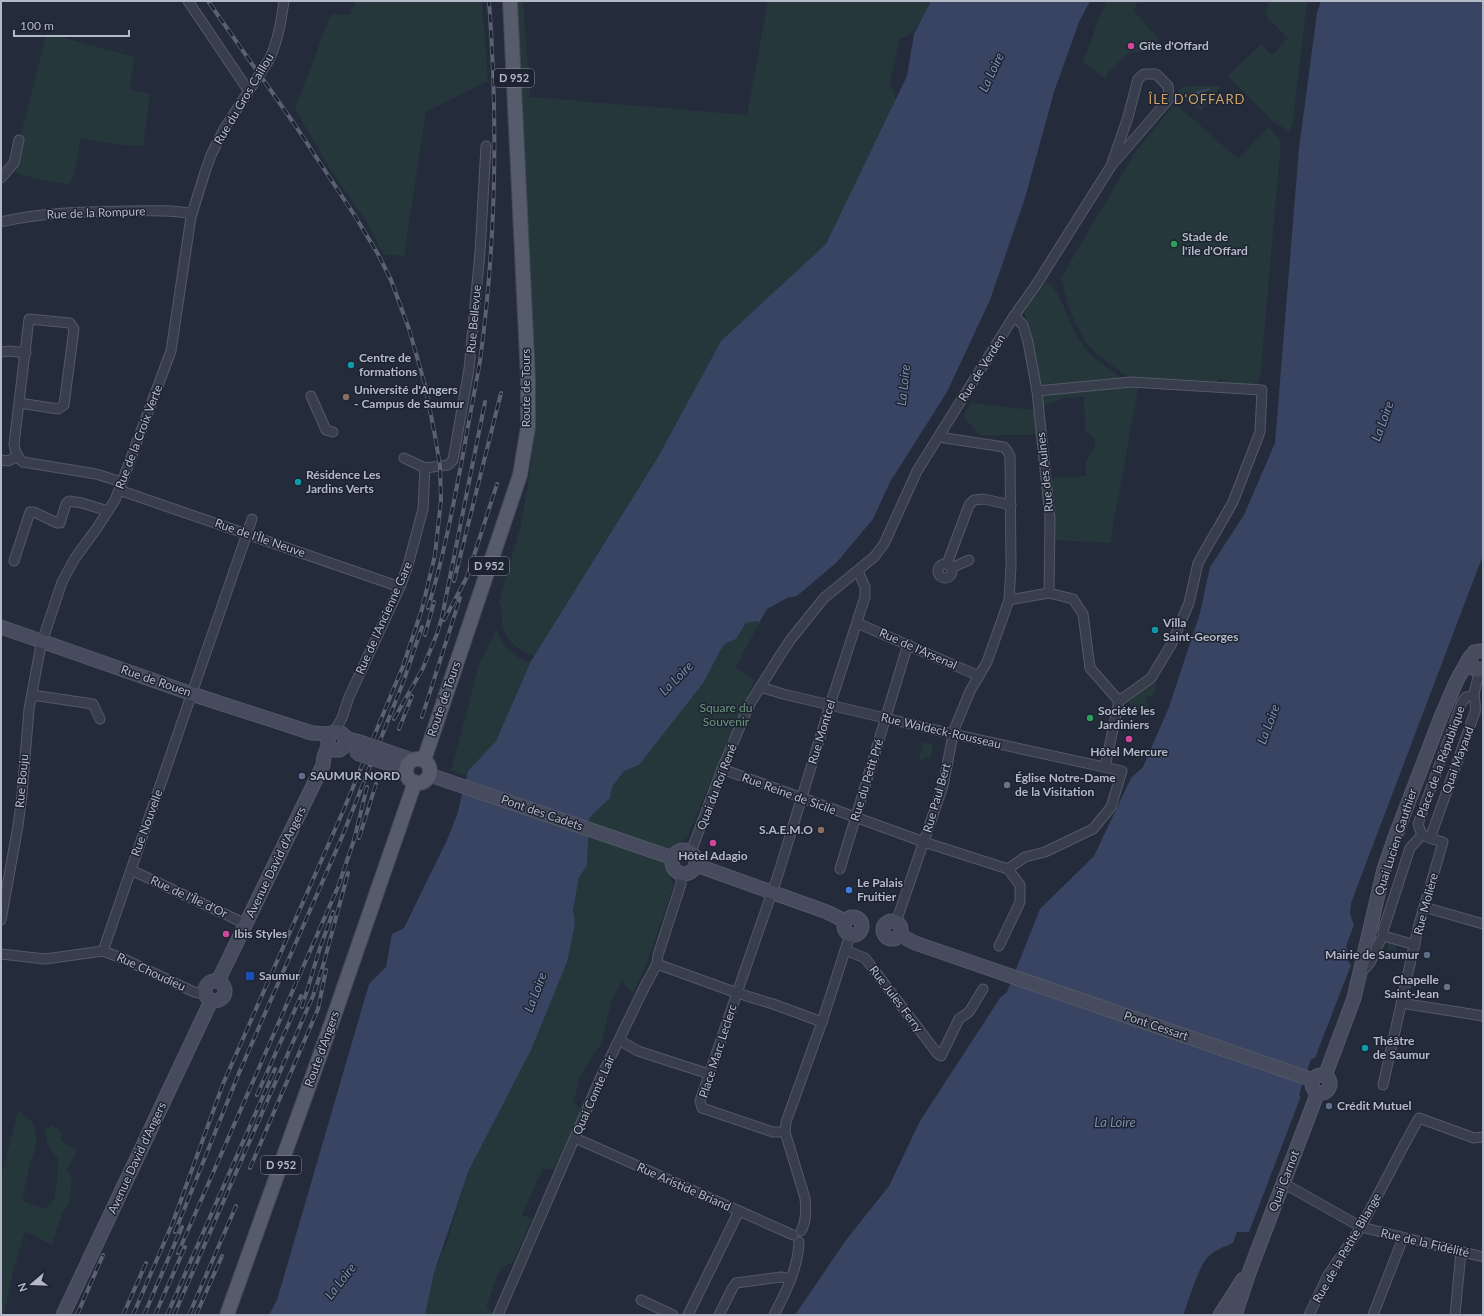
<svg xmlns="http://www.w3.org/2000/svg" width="1484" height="1316" font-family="Lato,sans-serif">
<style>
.green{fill:#26373c}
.water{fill:#394462}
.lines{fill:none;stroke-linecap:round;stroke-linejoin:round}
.street-casing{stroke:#535967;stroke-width:11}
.secondary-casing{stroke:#535967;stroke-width:15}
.primary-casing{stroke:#414755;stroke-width:16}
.street{stroke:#383e4c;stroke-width:9}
.secondary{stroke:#464c5e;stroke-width:13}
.primary{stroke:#565c6c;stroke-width:14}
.rail-casing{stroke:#5a6172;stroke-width:4}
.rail{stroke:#1d2331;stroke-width:2.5;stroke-dasharray:8;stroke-linecap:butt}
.secondary-bridge-casing{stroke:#535967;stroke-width:15;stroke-linecap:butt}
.secondary-bridge{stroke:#464c5e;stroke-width:13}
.hotel-dot{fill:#d1479c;stroke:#1d2331;stroke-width:1.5}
.leisure-dot{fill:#2e9e5b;stroke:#1d2331;stroke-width:1.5}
.culture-dot{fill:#0f9aa8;stroke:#1d2331;stroke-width:1.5}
.education-dot{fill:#8d6e63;stroke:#1d2331;stroke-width:1.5}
.service-dot{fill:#5c6f8a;stroke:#1d2331;stroke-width:1.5}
.worship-dot{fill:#6b7280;stroke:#1d2331;stroke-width:1.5}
.shop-dot{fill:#3f7fe0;stroke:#1d2331;stroke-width:1.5}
.transit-dot{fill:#1a4fb4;stroke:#1d2331;stroke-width:1.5}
.labels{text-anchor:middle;stroke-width:3;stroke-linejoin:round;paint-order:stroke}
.shield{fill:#1d2331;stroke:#878c9a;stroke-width:1}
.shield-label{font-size:11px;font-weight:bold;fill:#b4b9c7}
.poi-label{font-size:12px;font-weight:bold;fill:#b4b9c7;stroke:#1d2331;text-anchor:start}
.street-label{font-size:12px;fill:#b4b9c7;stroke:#1d2331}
.park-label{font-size:12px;fill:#6c977b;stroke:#1d2331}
.water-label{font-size:13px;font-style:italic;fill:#7c8bad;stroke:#1d2331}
.neighbourhood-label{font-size:13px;letter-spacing:1px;fill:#cfa267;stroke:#1d2331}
</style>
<rect width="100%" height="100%" fill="#242b3b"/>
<!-- green -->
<g class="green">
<path d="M 356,1 L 482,1 L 488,81 L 426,112 L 404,256 L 383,254 L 366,221 L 329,167 L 295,109 L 331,14 L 350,15 Z"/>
<path d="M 516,1 L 523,1 L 530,97 L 747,115 L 768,1 L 931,1 C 923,16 918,33 900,39 L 890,82 L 896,100 L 826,244 L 721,341 L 658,457 L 534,656 C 521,651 506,642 503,627 C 501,618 503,610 499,602 L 521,525 L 530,472 L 536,423 Z"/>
<path d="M 1106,1 L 1138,1 L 1134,11 L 1137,15 L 1157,37 L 1158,50 L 1145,48 L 1145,52 L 1132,52 L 1130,54 L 1128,53 L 1109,72 L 1105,79 L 1083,61 Z"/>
<path d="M 1269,1 L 1307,1 L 1293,122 L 1290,132 L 1272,121 L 1228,76 L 1261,44 L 1272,55 L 1288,38 L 1267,18 L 1265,13 Z"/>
<path d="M 47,33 L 134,57 L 130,89 L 150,94 L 143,146 L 118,145 L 81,138 L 73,178 L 69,185 L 21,175 L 12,170 L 16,164 L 21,133 Z"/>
<path d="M 1188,86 L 1222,86 L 1201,111 L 1178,95 L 1178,90 Z"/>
<path d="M 1175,103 L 1238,159 L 1269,127 L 1281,141 L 1260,380 L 1255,386 L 1226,385 L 1221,379 L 1213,384 L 1139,379 L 1124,374 L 1099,356 L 1086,343 L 1076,324 L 1068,305 L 1061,278 L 1134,154 Z"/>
<path d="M 1046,282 C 1059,290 1061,302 1067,315 C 1071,325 1076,336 1083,345 C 1092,359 1110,369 1123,379 L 1048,387 L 1042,385 L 1039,378 L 1030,326 L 1024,312 Z"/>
<path d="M 1139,384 L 1110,543 L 1055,540 L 1055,518 L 1050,478 L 1086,476 L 1086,462 L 1095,446 L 1094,437 L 1085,432 L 1084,397 L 1063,398 L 1043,407 L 1041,394 Z"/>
<path d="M 971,403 L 1034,410 L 1038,435 L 979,435 L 963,416 Z"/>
<path d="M 757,621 L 759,623 L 736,667 L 754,681 L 738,721 L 729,737 L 687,838 L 671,848 L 665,866 L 674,885 L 645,968 L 633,993 L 624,984 L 623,980 L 612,999 L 601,1045 L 592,1056 L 577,1082 L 579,1083 L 573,1104 L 581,1108 L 554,1170 L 543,1168 L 522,1215 L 532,1219 L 513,1262 L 500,1269 L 486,1307 L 494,1314 L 494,1315 L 425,1315 L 434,1273 L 447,1242 L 469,1170 L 531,1050 L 575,923 L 573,910 L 579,877 L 587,866 L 589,818 L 610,798 L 612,787 L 624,771 L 639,765 L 704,682 L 720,651 L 726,643 L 736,639 L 746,623 Z"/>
<path d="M 496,630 C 506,648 510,655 530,663 L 496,741 L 468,771 L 467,776 L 451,770 L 479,665 Z"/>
<path d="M 1151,681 L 1155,684 L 1157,688 L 1152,696 L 1149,696 L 1146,701 L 1148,705 L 1145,711 L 1138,709 L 1136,706 L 1132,707 L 1129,703 L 1129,700 Z"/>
<path d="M 923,742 L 933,744 L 931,758 L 925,757 L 924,761 L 919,760 Z"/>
<path d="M 1389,941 L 1393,942 L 1397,947 L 1396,951 L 1387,949 Z"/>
<path d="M 18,1111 L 33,1123 L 36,1135 L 35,1150 L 31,1159 L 22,1201 L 46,1209 L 54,1199 L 57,1184 L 58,1159 L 47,1143 L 45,1130 L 53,1125 L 59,1130 L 62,1134 L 61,1141 L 77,1150 L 66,1171 L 72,1178 L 69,1203 L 62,1214 L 52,1245 L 25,1231 L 13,1272 L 4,1315 L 1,1315 L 1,1177 Z"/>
</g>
<!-- water -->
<g class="water">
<path d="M 931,1 L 1090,1 L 1079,22 L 1054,92 L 1025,198 L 990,300 L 947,392 L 890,482 L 873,519 L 837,562 L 797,596 L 787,598 L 767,609 L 759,623 L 757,621 L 746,623 L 736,639 L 726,643 L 720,651 L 704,682 L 639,765 L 624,771 L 612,787 L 610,798 L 589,818 L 587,866 L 579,877 L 573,910 L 575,923 L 567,962 L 531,1050 L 469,1170 L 434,1273 L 425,1315 L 269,1315 L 277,1300 L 369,984 L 386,967 L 392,934 L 404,928 L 447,840 L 457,815 L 468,771 L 496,741 L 531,661 L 658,457 L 721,341 L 826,244 L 907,76 L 914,34 Z"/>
<path d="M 1321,1 L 1483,1 L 1483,555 L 1351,903 L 1350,914 L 1354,925 L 1346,946 L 1349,955 L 1348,961 L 1351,965 L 1315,1058 L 1311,1059 L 1299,1095 L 1301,1096 L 1249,1232 L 1237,1232 L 1233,1243 C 1224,1247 1215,1250 1208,1257 C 1198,1267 1189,1301 1183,1315 L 795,1315 L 846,1240 L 889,1186 L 920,1121 L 1000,998 L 1007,992 L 1040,909 L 1094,856 L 1131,778 L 1143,767 L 1169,707 L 1200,613 L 1210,567 L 1244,515 L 1275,443 L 1299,148 L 1317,13 Z"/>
<path d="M 1209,88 L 1211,89 L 1196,96 L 1191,93 Z"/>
</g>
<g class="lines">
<defs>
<g id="street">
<path d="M 188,1 L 248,90"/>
<path d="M 1,178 L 14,163 L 19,140"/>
<path d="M 1,222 C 43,212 85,212 127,211 C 148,211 171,209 192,214"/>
<path d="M 1014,316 L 1023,325 L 1028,342 L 1037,391 L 1050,518 L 1049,593"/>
<path d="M 1,352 L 10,351 L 26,353"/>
<path d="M 1037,391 L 1131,382 L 1262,390 L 1260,432 L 1233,502 L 1198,563 L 1189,603 L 1171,645 L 1151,678 L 1119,701"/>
<path d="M 311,396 L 326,430 L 333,432"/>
<path d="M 19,403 L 58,409 L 64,405 L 74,329 L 70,323 L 29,319 L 14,444 C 15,452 17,458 23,462 L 96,474 L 122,482"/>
<path d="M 404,458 L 425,468 L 448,465 L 453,460 L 469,369 L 480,252 L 486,146"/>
<path d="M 1,460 L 8,461 L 18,456"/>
<path d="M 119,490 L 400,587"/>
<path d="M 14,561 L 30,512 L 34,512 L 57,523 L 60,523 L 66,504 L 69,501 L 82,503 L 108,511"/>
<circle cx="945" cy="571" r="7"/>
<path d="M 947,564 L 969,505 L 974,500 L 984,499 L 1011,505"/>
<path d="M 951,568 L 969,560"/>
<path d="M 1009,600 L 1049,593 L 1073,599 L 1083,614 L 1090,668 L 1119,701"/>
<path d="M 857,623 L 979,676"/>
<path d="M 760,687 L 783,694 L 953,734 L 1122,771 L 1111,807 L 1093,829 L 1045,852 L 1025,857 L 1008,869"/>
<path d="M 32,695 L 93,704 L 100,719"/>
<path d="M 334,732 L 342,718 L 349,697 L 400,587 L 408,565 L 423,509 L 425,468"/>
<path d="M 1105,767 L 1119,701"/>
<path d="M 722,769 L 924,842 L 1008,869"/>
<path d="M 1432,839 L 1422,835 L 1418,824 L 1462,702 L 1466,697 L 1474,695"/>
<path d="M 691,852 L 722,769 L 744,717 L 751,702 L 779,657 L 791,639 L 824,598 L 874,557 L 884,544 L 917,471 L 1014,316 L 1036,285 L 1111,166 L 1169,99 L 1168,86 L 1156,74 L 1144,74 L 1138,79 L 1128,117 L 1111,166"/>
<path d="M 840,869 L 908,644"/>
<path d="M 131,870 L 246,924"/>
<path d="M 1424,907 L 1483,924"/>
<path d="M 1,920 L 18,826 L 22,795 L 29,709 L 41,645 L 62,582 L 75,558 L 97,528 L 115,500 L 119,490 L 171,351 L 191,217 L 205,172 L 211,155 L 224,129 L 269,60 C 278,41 281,22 284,1"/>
<path d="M 896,922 L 943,786 L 954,730 L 970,691 L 987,662 L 1009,600 L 1011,567 L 1010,456 L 1008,452 L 1004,447 L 945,438 L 941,435"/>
<path d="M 1384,936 L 1383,931 L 1410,848 L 1422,835"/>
<path d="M 1384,936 L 1415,945"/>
<path d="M 999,946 L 1020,902 L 1020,885 L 1008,869"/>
<path d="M 845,950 L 865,958 L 937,1053 L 941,1056 L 959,1019 L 969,1012 L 983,989"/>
<path d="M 103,951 L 252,519"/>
<path d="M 1,954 L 45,959 L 103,951 L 124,959 L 194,992 L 205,994"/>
<path d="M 657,964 L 737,993 L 778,875 L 830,705 L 865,597 L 865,587 L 858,571"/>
<path d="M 1359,972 C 1376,964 1372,948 1384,936"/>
<path d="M 1401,1003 L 1483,1016"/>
<path d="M 619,1040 L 638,1051 L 709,1074"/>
<path d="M 1383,1085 L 1419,924 L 1443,842 L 1432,839 L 1432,833 L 1475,712 C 1476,705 1475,702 1474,696 C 1474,691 1479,676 1479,670"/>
<path d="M 785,1132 L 773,1132 L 702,1108 L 700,1101 L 737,993 L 773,1004 L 822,1022"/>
<path d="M 575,1138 L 793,1235"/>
<path d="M 1283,1183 L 1361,1227 L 1483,1257"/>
<path d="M 801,1231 C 807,1221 806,1208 805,1198 L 785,1132 L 786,1122 L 822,1022 L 850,935"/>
<path d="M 641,1300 L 673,1315"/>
<path d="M 498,1315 L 600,1079 L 645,986 L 657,964 L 658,955 L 681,884 L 681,873"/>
<path d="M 688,1315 L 739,1211"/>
<path d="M 719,1315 L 732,1289 L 736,1283 L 781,1277 L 791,1279"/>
<path d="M 774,1315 C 786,1292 798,1268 799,1242"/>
<path d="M 1309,1315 L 1328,1275 L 1361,1227 L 1403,1147 L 1419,1118 L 1474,1138 L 1483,1137"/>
<path d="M 1373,1315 L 1403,1238"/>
<path d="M 1455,1315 L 1461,1252"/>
</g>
<g id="secondary">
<path d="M 1,627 L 198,696 L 312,733 L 331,734"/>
<path d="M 1483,651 L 1479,651 L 1474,652 L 1470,660 L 1473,668 L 1477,670 L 1483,669"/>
<path d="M 345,737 L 345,746 L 340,750 L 334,750 C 323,744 328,729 339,732 C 343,733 344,737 347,738 C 351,740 356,741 360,742"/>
<path d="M 392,753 L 412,760"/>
<path d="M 389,764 L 402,769 L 407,776"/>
<path d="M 430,775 L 673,858"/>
<circle cx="684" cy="862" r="12"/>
<path d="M 696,865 L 827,912 L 845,921"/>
<circle cx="853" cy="926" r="9"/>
<circle cx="892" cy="930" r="9"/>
<path d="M 900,935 L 915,943 L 1313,1080"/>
<circle cx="215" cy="991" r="10"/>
<path d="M 218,981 L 323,765 L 324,757 L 328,746"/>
<circle cx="1321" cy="1084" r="9"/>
<path d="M 1325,1076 L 1354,998 L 1384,869 L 1395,837 L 1441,717 L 1457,680 L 1470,657"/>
<path d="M 63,1315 L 211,1001"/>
<path d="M 1220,1315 L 1243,1279"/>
<path d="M 1235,1315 L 1250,1270 L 1318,1092"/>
</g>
<g id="primary">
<circle cx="418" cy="771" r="12"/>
<path d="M 424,760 L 520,475 L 528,427 L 528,379 L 510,1"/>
<path d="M 227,1315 L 334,1016 L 415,782"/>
</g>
</defs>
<!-- street casing -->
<use href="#street" class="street-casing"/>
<!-- secondary casing -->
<use href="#secondary" class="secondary-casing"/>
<!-- primary casing -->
<use href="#primary" class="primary-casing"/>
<!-- street -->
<use href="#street" class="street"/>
<!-- secondary -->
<use href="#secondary" class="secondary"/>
<!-- primary -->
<use href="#primary" class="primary"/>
<defs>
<g id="rail">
<path d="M 454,581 L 501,393"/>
<path d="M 428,608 C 444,556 454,502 464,449 C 469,419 475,390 480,361 C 496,243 498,120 489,1"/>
<path d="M 444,620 L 467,577 L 497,484"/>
<path d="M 425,635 L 434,602"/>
<path d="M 422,717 L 460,598"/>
<path d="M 394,719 L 423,668 L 437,634 L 442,617 L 485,402"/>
<path d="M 399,729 L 412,696"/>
<path d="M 359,838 L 376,784"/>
<path d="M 302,1007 L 319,951 L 333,912"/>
<path d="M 257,1095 L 301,996"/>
<path d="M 250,1168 L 318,1009 L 326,970"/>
<path d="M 175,1232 L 239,1073 L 342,837 L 404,680 L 422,627"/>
<path d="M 178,1253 L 338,887 L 354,840 L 367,787"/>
<path d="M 77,1315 L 103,1255"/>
<path d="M 123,1315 L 146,1263"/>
<path d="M 133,1315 L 173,1222 L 223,1084 L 344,809 L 403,666 L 422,609 L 435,555 L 441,500 L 440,466 L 435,436 L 425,385 L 409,329 L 391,280 L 378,254 L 355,216 L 295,125 L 208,1"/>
<path d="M 144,1315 L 182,1227"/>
<path d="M 155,1315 L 185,1247"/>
<path d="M 167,1315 L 275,1069"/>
<path d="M 174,1315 L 313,996 L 323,966 L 348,873"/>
<path d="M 189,1315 L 236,1206"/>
<path d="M 196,1315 L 222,1256"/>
</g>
</defs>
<!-- rail casing -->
<use href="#rail" class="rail-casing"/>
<!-- rail -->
<use href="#rail" class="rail"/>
<defs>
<g id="secondary-bridge">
<path d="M 360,742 L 392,753"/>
<path d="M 356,753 L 389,764"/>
</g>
</defs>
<!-- secondary-bridge casing -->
<use href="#secondary-bridge" class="secondary-bridge-casing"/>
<!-- secondary-bridge -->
<use href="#secondary-bridge" class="secondary-bridge"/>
</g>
<!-- markers -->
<g class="hotel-dot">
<circle cx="1131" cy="46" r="4"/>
<circle cx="1129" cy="739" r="4"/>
<circle cx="713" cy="843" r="4"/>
<circle cx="226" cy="934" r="4"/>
</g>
<g class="leisure-dot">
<circle cx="1174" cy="244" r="4"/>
<circle cx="1090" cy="718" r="4"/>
</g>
<g class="culture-dot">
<circle cx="351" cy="365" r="4"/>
<circle cx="298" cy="482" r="4"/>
<circle cx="1155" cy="630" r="4"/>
<circle cx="1365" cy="1048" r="4"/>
</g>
<g class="education-dot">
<circle cx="346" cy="397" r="4"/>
<circle cx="821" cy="830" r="4"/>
</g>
<g class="service-dot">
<circle cx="302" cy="776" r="4"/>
<circle cx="1427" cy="955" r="4"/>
<circle cx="1329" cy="1106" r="4"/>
</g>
<g class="worship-dot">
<circle cx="1007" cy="785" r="4"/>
<circle cx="1447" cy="987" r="4"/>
</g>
<circle class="shop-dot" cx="849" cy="890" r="4"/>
<rect class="transit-dot" x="245" y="971" width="10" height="10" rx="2"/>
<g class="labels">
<!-- shield labels -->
<g class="shield">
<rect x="494" y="69" width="40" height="18" rx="3"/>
<rect x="469" y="557" width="40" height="18" rx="3"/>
<rect x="261" y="1156" width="40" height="18" rx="3"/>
</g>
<g class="shield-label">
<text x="514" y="82">D 952</text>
<text x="489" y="570">D 952</text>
<text x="281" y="1169">D 952</text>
</g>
<!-- poi labels -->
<g class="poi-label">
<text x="1139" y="50">Gîte d'Offard</text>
<text x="1182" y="241">Stade de<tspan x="1182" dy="14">l'île d'Offard</tspan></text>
<text x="359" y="362">Centre de<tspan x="359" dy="14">formations</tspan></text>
<text x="354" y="394">Université d'Angers<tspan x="354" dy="14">- Campus de Saumur</tspan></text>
<text x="306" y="479">Résidence Les<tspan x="306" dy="14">Jardins Verts</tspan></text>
<text x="1163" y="627">Villa<tspan x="1163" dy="14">Saint-Georges</tspan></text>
<text x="1098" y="715">Société les<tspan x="1098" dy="14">Jardiniers</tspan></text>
<text x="1129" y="756" text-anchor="middle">Hôtel Mercure</text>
<text x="310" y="780">SAUMUR NORD</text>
<text x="1015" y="782">Église Notre-Dame<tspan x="1015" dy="14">de la Visitation</tspan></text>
<text x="813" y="834" text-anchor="end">S.A.E.M.O</text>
<text x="713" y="860" text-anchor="middle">Hôtel Adagio</text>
<text x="857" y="887">Le Palais<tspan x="857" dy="14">Fruitier</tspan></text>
<text x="234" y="938">Ibis Styles</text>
<text x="1419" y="959" text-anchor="end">Mairie de Saumur</text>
<text x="259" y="980">Saumur</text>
<text x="1439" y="984" text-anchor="end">Chapelle<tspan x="1439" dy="14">Saint-Jean</tspan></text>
<text x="1373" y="1045">Théâtre<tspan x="1373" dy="14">de Saumur</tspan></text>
<text x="1337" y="1110">Crédit Mutuel</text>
</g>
<!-- street labels -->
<g class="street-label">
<text transform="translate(244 99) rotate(-59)" y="4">Rue du Gros Caillou</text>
<text transform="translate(96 213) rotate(-2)" y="4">Rue de la Rompure</text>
<text transform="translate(474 319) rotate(-85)" y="4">Rue Bellevue</text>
<text transform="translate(982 368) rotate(-58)" y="4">Rue de Verden</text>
<text transform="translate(526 388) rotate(-90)" y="4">Route de Tours</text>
<text transform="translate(139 437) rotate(-69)" y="4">Rue de la Croix Verte</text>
<text transform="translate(1045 472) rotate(-96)" y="4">Rue des Aulnes</text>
<text transform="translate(260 538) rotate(19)" y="4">Rue de l'Île Neuve</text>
<text transform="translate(384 618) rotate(-66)" y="4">Rue de l'Ancienne Gare</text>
<text transform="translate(918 649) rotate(24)" y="4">Rue de l'Arsenal</text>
<text transform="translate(156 681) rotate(19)" y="4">Rue de Rouen</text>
<text transform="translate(444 699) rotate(-71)" y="4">Route de Tours</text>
<text transform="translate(941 731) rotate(13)" y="4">Rue Waldeck-Rousseau</text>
<text transform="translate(822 732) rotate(-73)" y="4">Rue Montcel</text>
<text transform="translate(1458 760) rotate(-70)" y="4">Quai Mayaud</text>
<text transform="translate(1441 762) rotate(-70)" y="4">Place de la République</text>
<text transform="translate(867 780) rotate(-73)" y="4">Rue du Petit Pré</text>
<text transform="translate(22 781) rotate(-85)" y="4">Rue Bouju</text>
<text transform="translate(717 787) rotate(-69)" y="4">Quai du Roi René</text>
<text transform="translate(789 794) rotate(20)" y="4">Rue Reine de Sicile</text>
<text transform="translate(937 798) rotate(-74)" y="4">Rue Paul Bert</text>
<text transform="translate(542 813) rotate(19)" y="4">Pont des Cadets</text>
<text transform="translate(147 823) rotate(-70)" y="4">Rue Nouvelle</text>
<text transform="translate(1396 842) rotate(-72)" y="4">Quai Lucien Gauthier</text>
<text transform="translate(276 862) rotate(-64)" y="4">Avenue David d'Angers</text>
<text transform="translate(189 897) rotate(25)" y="4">Rue de l'Île d'Or</text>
<text transform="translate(1426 904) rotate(-75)" y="4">Rue Molière</text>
<text transform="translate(151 972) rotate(25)" y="4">Rue Choudieu</text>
<text transform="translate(896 999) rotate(53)" y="4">Rue Jules Ferry</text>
<text transform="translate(1156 1026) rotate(19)" y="4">Pont Cessart</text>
<text transform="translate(322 1049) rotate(-70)" y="4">Route d'Angers</text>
<text transform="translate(718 1051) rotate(-72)" y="4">Place Marc Leclerc</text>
<text transform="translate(594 1095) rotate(-66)" y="4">Quai Comte Lair</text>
<text transform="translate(137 1158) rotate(-65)" y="4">Avenue David d'Angers</text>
<text transform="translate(1284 1181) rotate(-69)" y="4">Quai Carnot</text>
<text transform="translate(684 1187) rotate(24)" y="4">Rue Aristide Briand</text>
<text transform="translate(1425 1243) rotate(13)" y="4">Rue de la Fidélité</text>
<text transform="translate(1347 1248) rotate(-60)" y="4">Rue de la Petite Bilange</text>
</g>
<!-- park labels -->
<g class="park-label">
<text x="726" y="712">Square du<tspan x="726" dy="14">Souvenir</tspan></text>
</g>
<!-- water labels -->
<g class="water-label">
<text transform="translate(991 72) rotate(-65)" y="5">La Loire</text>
<text transform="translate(903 385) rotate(-84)" y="5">La Loire</text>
<text transform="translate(1382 421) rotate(-70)" y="5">La Loire</text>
<text transform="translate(676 678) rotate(-45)" y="5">La Loire</text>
<text transform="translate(1268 724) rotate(-69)" y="5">La Loire</text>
<text transform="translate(535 992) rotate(-69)" y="5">La Loire</text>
<text x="1115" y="1127">La Loire</text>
<text transform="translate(340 1281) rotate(-52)" y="5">La Loire</text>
</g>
<!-- neighbourhood labels -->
<g class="neighbourhood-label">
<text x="1197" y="104">ÎLE D'OFFARD</text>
</g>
</g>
<!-- border -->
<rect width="1484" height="1316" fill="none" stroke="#b4b9c7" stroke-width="4"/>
<!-- north arrow -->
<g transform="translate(32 1284) rotate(251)" stroke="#1d2331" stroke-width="3" paint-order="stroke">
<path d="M0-3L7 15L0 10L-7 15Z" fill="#b4b9c7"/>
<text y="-6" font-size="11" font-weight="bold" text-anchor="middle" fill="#b4b9c7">N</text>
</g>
<!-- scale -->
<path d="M14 30v6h115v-6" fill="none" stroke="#b4b9c7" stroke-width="2"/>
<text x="20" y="30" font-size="12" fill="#b4b9c7" stroke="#1d2331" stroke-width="3" paint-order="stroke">100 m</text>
</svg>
